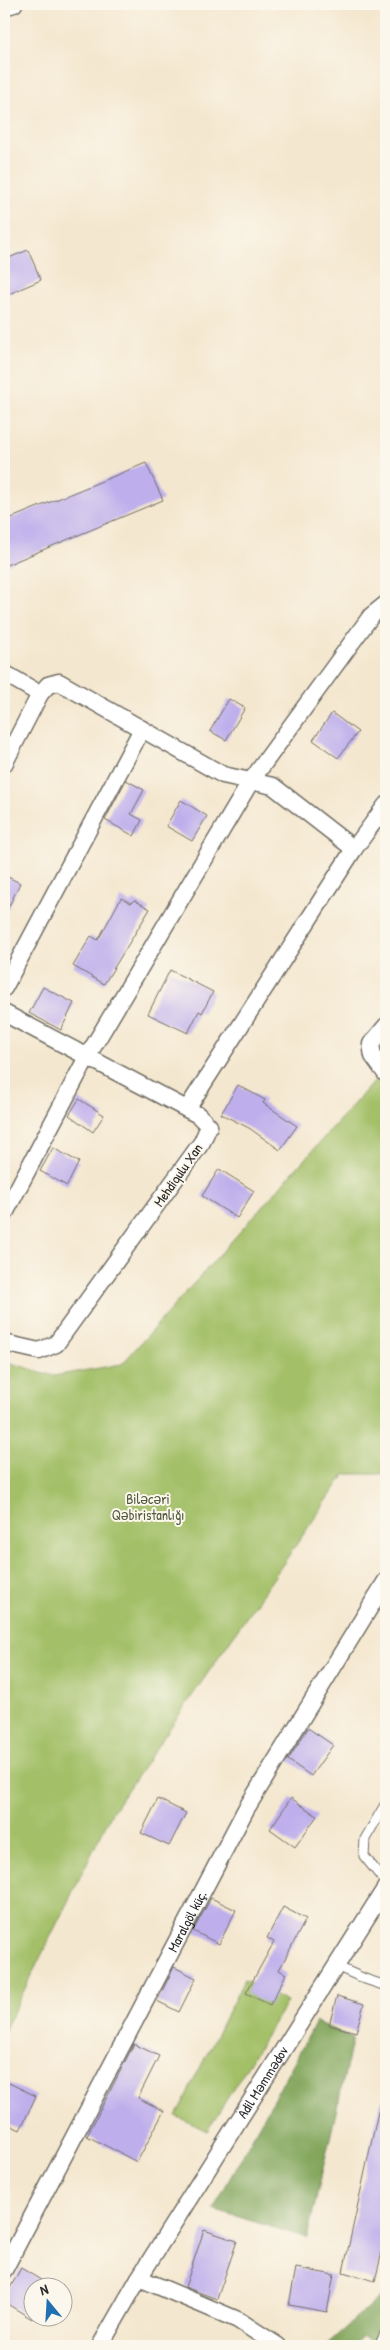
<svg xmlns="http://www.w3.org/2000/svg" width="390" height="2350" font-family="'Patrick Hand',sans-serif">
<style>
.green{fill:#a3c067;stroke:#677649}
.forest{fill:#82a65c;stroke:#566844}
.building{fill:#beafec}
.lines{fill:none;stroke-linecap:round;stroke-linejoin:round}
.service-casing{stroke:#716d64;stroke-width:11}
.minor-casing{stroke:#716d64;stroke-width:19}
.service{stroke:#fff;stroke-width:9}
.minor{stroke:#fff;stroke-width:16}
.labels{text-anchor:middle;stroke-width:4;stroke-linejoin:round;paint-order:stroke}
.street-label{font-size:14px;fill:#2b2b2b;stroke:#fbf7ec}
.park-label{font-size:14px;fill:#4f583d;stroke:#fbf7ec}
</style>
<rect width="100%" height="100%" fill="#fbf7ec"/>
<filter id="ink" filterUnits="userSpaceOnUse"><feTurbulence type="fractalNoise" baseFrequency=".02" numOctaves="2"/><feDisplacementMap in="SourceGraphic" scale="10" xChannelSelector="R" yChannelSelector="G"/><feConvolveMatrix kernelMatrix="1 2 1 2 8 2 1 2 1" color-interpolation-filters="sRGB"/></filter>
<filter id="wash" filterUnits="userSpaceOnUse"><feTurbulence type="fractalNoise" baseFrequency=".0096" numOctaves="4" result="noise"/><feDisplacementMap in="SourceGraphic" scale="20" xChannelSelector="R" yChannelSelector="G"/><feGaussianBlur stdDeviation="1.12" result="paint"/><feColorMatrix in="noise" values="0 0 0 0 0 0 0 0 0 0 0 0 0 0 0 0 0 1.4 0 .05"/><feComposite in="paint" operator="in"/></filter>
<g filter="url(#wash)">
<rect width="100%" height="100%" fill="#f4e7cf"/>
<!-- green -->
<g class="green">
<path d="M 385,1069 L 386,1474 L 345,1474 L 112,1812 L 4,2031 L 4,1361 L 54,1376 L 122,1364 Z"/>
<path d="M 244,1980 L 287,2002 L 207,2131 L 176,2116 Z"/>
</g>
<!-- forest -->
<g class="forest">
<path d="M 316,2022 L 353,2038 L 307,2238 L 213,2209 Z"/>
<path d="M 386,2292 L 386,2323 L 373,2343 L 362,2335 L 352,2346 L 325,2346 Z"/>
</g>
<g id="blocks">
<!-- building -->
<g class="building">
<path d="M 28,250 L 41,280 L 4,296 L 4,260 Z"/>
<path d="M 146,463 L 163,500 L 4,566 L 4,521 Z"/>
<path d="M 229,699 L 245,708 L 226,740 L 210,731 Z"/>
<path d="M 332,713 L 358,732 L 338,758 L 313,740 Z"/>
<path d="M 126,780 L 144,790 L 131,814 L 142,820 L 134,836 L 105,820 Z"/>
<path d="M 181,800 L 207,816 L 192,841 L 166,826 Z"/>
<path d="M 4,875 L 20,883 L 4,917 Z"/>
<path d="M 121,898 L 131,903 L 134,900 L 150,909 L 104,984 L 73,966 L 91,936 L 98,940 Z"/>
<path d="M 170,970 L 213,992 L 202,1013 L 199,1011 L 188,1033 L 148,1014 Z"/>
<path d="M 43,987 L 74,1003 L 61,1030 L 29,1013 Z"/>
<path d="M 238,1085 L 265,1100 L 263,1103 L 297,1126 L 280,1150 L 249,1128 L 221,1114 Z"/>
<path d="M 79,1099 L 104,1115 L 93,1132 L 69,1115 Z"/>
<path d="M 53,1148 L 79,1162 L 67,1186 L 40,1171 Z"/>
<path d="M 219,1169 L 254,1191 L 237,1218 L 202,1196 Z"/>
<path d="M 308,1728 L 333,1745 L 311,1776 L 288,1760 Z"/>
<path d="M 291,1798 L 317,1816 L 295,1847 L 270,1829 Z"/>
<path d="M 158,1799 L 186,1813 L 169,1846 L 141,1833 Z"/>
<path d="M 211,1898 L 236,1910 L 219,1944 L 193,1931 Z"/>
<path d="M 283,1907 L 306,1919 L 279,1970 L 286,1974 L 270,2005 L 246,1993 L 274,1942 L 267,1938 Z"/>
<path d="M 174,1967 L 196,1978 L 179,2012 L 157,2001 Z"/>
<path d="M 337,1996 L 364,2004 L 356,2032 L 329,2025 Z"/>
<path d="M 134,2044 L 159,2056 L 138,2098 L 164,2111 L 137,2162 L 87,2136 Z"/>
<path d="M 9,2083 L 36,2096 L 20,2130 L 4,2122 L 4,2093 Z"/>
<path d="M 380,2103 L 386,2104 L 386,2235 L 375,2281 L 343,2272 Z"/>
<path d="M 204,2230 L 237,2241 L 217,2299 L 185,2287 Z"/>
<path d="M 21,2268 L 54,2288 L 32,2288 L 32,2319 L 4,2302 L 4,2299 Z"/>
<path d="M 296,2268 L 334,2275 L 327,2312 L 289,2305 Z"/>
</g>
</g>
</g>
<g filter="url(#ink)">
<use href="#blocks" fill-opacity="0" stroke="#716d64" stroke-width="1"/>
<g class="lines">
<defs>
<g id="service">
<path d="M 386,1803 L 365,1839 L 364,1856 L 386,1883"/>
<path d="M 336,1966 L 365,1979 L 386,1986"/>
<path d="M 379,2346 L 386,2332"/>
</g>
<g id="minor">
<path d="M 4,7 L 14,4"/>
<path d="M 4,673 L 40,694"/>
<path d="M 4,764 L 40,694 L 48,685 L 59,682 L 223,775 L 273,786 L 354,849"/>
<path d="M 4,988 L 142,729"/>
<path d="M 4,1013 L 198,1115 L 209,1126 L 202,1142 L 56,1344 L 39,1351 L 4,1343"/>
<path d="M 386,1026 L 371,1044 L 373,1056 L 386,1074"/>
<path d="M 187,1109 L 354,849 L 386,805"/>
<path d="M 4,1215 L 87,1057 L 251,781 L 371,616 L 386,604"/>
<path id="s1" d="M 4,2270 L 246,1809 L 386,1581"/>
<path d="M 139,2278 L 238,2320 L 278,2346"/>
<path id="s2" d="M 100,2346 L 139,2278 L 386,1887"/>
</g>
</defs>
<!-- service casing -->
<use href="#service" class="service-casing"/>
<!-- minor casing -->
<use href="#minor" class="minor-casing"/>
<!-- service -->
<use href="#service" class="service"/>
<!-- minor -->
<use href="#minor" class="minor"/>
</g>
</g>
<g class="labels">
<!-- street labels -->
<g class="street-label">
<text transform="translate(178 1175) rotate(-55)" y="5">Mehdiqulu Xan</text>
<text dy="5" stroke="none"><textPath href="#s1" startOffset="394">Maralgöl küç.</textPath></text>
<text dy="5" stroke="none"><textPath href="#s2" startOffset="310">Adil Məmmədov</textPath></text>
</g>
<!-- park labels -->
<g class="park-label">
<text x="148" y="1504">Biləcəri<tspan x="148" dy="16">Qəbiristanlığı</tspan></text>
</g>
</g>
<!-- margin -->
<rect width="390" height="2350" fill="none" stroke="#fbf7ec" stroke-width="20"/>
<!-- north arrow -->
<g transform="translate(48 2302) rotate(342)"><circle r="24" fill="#fbf7ec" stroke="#a8a59f"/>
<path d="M0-4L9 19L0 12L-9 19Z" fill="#1f6fb2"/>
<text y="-8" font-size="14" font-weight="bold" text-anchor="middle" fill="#2b2b2b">N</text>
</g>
</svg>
